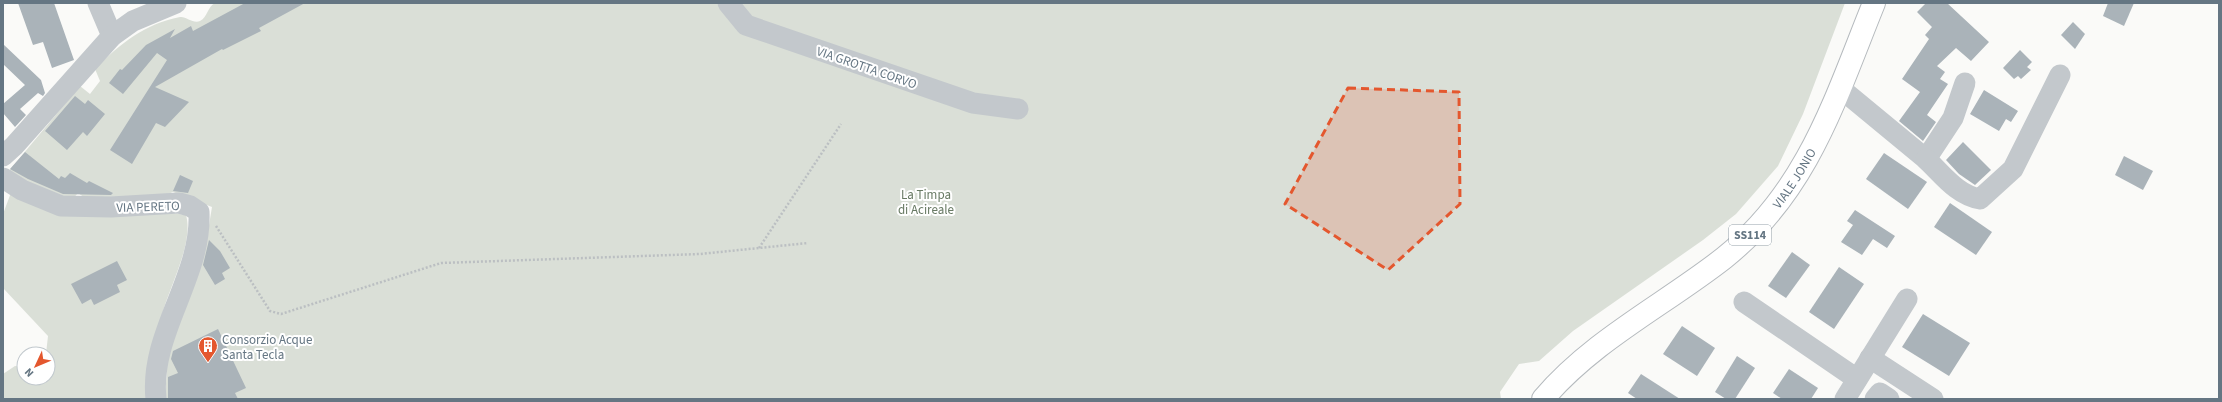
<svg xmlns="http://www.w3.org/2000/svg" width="2222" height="402" font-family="'Source Sans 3',sans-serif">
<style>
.green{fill:#dadfd7}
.building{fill:#aab3b9}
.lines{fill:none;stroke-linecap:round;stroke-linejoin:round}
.major-casing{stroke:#b5babe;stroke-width:24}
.path{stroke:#bbbfc2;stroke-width:2.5;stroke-dasharray:2 2;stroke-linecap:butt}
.minor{stroke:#c3c8cc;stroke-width:21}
.major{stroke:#fff;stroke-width:22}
.marked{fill:#e4572e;fill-opacity:0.2;stroke:#e4572e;stroke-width:3;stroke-dasharray:8 5;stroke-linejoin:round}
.labels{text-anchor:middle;stroke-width:4;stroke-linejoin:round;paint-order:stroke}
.shield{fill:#fff;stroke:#939fa8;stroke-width:1}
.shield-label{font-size:12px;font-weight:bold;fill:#657683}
.street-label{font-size:13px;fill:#657683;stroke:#fff}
.park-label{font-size:13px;fill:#687a64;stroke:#fff}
.poi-label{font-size:13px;fill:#657683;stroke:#fff;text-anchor:start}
</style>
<rect width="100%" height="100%" fill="#fafaf8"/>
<!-- green -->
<g class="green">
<path d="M 215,3 L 1845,3 L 1803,114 L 1778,166 L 1736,214 L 1703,240 L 1573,331 L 1539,361 L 1519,364 L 1500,392 L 1501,399 L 165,399 L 168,353 L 207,237 L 212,207 L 173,192 L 165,195 L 91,202 L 78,193 L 69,203 L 8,172 L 80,86 L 90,94 L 100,81 L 95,69 C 120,44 144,24 180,17 C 186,16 193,24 200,21 C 208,17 207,7 215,3 Z"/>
<path d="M 12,190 L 186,215 C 194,243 169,287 162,315 C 156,342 153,371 148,399 L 3,399 L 3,374 L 15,366 L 24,367 L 24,378 L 48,378 L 48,354 L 46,354 L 48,336 L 3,288 L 3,214 Z"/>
</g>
<!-- building -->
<g class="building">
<path d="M 18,3 L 54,3 L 74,60 L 52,68 L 43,42 L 33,45 Z"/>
<path d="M 245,3 L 305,3 L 259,28 L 261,31 L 223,50 L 222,49 L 155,87 L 189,102 L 165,127 L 156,123 L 132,164 L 110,150 L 167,60 L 157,53 L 123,94 L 109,83 L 120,69 L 122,70 L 146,45 L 175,29 L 170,38 L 191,26 L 193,31 Z"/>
<path d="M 1926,3 L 1947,3 L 1989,42 L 1971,61 L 1956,48 L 1937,66 L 1945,72 L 1940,79 L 1948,84 L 1927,115 L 1936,122 L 1923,141 L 1899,121 L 1920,92 L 1902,79 L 1929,39 L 1925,35 L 1932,27 L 1917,12 Z"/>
<path d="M 2108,3 L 2134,3 L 2124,26 L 2103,16 Z"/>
<path d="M 2073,22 L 2085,34 L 2075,49 L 2061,35 Z"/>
<path d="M 3,44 L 41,80 L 45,93 L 43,96 L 38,93 L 20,109 L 26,115 L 15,127 L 3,113 L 3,104 L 25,85 L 3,64 Z"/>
<path d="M 2020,50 L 2032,62 L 2027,67 L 2031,70 L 2021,79 L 2018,76 L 2014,79 L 2003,68 Z"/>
<path d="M 1984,90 L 2018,111 L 2011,122 L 2006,119 L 1999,131 L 1970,114 Z"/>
<path d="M 75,96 L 85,104 L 88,100 L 105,114 L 87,136 L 83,132 L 67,150 L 45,131 Z"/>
<path d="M 1963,142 L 1991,170 L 1975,185 L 1959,174 L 1946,160 Z"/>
<path d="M 25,152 L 59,179 L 61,176 L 65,178 L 70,173 L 87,183 L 89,181 L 113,193 L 111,195 L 63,194 L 28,179 L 10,169 Z"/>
<path d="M 1884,153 L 1927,182 L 1908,209 L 1866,179 Z"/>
<path d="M 2124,156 L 2153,171 L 2143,190 L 2115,175 Z"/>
<path d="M 180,175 L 193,181 L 188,193 L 173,191 Z"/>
<path d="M 1950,203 L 1992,232 L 1976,255 L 1934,227 Z"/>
<path d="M 1855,210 L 1895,236 L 1887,248 L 1873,239 L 1862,255 L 1841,242 L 1853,225 L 1847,221 Z"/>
<path d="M 209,240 L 220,251 L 230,268 L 222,273 L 225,279 L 215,285 L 203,265 Z"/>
<path d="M 1792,252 L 1810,265 L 1786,298 L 1768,286 Z"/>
<path d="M 117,261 L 127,280 L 117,285 L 120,292 L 94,305 L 91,299 L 82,304 L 71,284 Z"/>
<path d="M 1839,267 L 1864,284 L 1834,329 L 1809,312 Z"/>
<path d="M 1923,314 L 1970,343 L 1949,376 L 1902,347 Z"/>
<path d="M 1682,326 L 1715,348 L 1697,376 L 1663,354 Z"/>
<path d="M 218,329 L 246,388 L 235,393 L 238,399 L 168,399 L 168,377 L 178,373 L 171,359 L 173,351 Z"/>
<path d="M 1737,356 L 1755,368 L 1735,399 L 1726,399 L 1715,392 Z"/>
<path d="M 1789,369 L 1818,388 L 1811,399 L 1782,399 L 1773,393 Z"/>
<path d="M 1641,374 L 1680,399 L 1637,399 L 1628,393 Z"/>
</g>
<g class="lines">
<defs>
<g id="major">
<path id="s1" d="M 1543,399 C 1593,340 1664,305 1724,258 C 1808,191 1835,99 1874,3"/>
</g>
</defs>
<!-- major casing -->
<use href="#major" class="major-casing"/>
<!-- path -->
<g class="path">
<path d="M 216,226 L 270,311 L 281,314 L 441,263 L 700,254 L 808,243"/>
<path d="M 759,248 L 841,124"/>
</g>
<!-- minor -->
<g class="minor">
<path d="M 98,3 L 112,36"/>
<path d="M 728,3 L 746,25 L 973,103 L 1018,109"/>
<path d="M 1840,88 L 1926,159 L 1953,118 L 1965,83"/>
<path d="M 3,156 L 14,146 L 112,36 L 133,21 L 176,3"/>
<path d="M 1926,159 C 1943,175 1957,195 1980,199 L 2013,169 L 2060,75"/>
<path d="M 3,178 L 22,190 L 61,206 L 111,207 L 179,203 L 190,206 L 199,212 C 202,278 149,333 156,399"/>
<path d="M 1744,302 L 1857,379"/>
<path d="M 1870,358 L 1933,399"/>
<path d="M 1845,399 L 1907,299"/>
<path d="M 1875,399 L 1880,393 L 1889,399"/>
</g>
<!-- major -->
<use href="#major" class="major"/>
</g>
<!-- marked area -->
<path class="marked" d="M 1348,88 L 1459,92 L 1460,204 L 1388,270 L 1285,204 Z"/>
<!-- icons -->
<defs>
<symbol id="building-pin" viewBox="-11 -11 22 30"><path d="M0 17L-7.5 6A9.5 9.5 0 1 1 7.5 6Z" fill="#e4572e" stroke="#fff"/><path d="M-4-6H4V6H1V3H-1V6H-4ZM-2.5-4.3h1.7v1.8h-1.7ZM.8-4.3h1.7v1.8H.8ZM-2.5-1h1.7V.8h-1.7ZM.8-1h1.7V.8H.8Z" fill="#fff"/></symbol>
</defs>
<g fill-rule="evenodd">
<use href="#building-pin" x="197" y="335" width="22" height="30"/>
</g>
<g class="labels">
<!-- shield labels -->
<rect class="shield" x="1729" y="225" width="42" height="20" rx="3"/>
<g class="shield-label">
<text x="1750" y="239">SS114</text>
</g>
<!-- street labels -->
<g class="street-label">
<text transform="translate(867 67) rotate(19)" y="5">VIA GROTTA CORVO</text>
<text dy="5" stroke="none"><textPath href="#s1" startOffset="337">VIALE JONIO</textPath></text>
<text transform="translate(148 206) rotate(-2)" y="5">VIA PERETO</text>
</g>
<!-- park labels -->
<g class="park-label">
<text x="926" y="199">La Timpa<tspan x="926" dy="15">di Acireale</tspan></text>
</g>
<!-- poi labels -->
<g class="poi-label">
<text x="222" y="344">Consorzio Acque<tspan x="222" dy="15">Santa Tecla</tspan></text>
</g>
</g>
<!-- border -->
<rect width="2222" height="402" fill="none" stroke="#657683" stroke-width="8"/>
<!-- north arrow -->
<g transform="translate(36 366) rotate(226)"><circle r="19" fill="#ffffff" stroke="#c1c8cd"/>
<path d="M0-3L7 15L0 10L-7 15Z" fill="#e4572e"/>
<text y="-6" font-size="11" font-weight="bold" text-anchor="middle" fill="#657683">N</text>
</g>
</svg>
